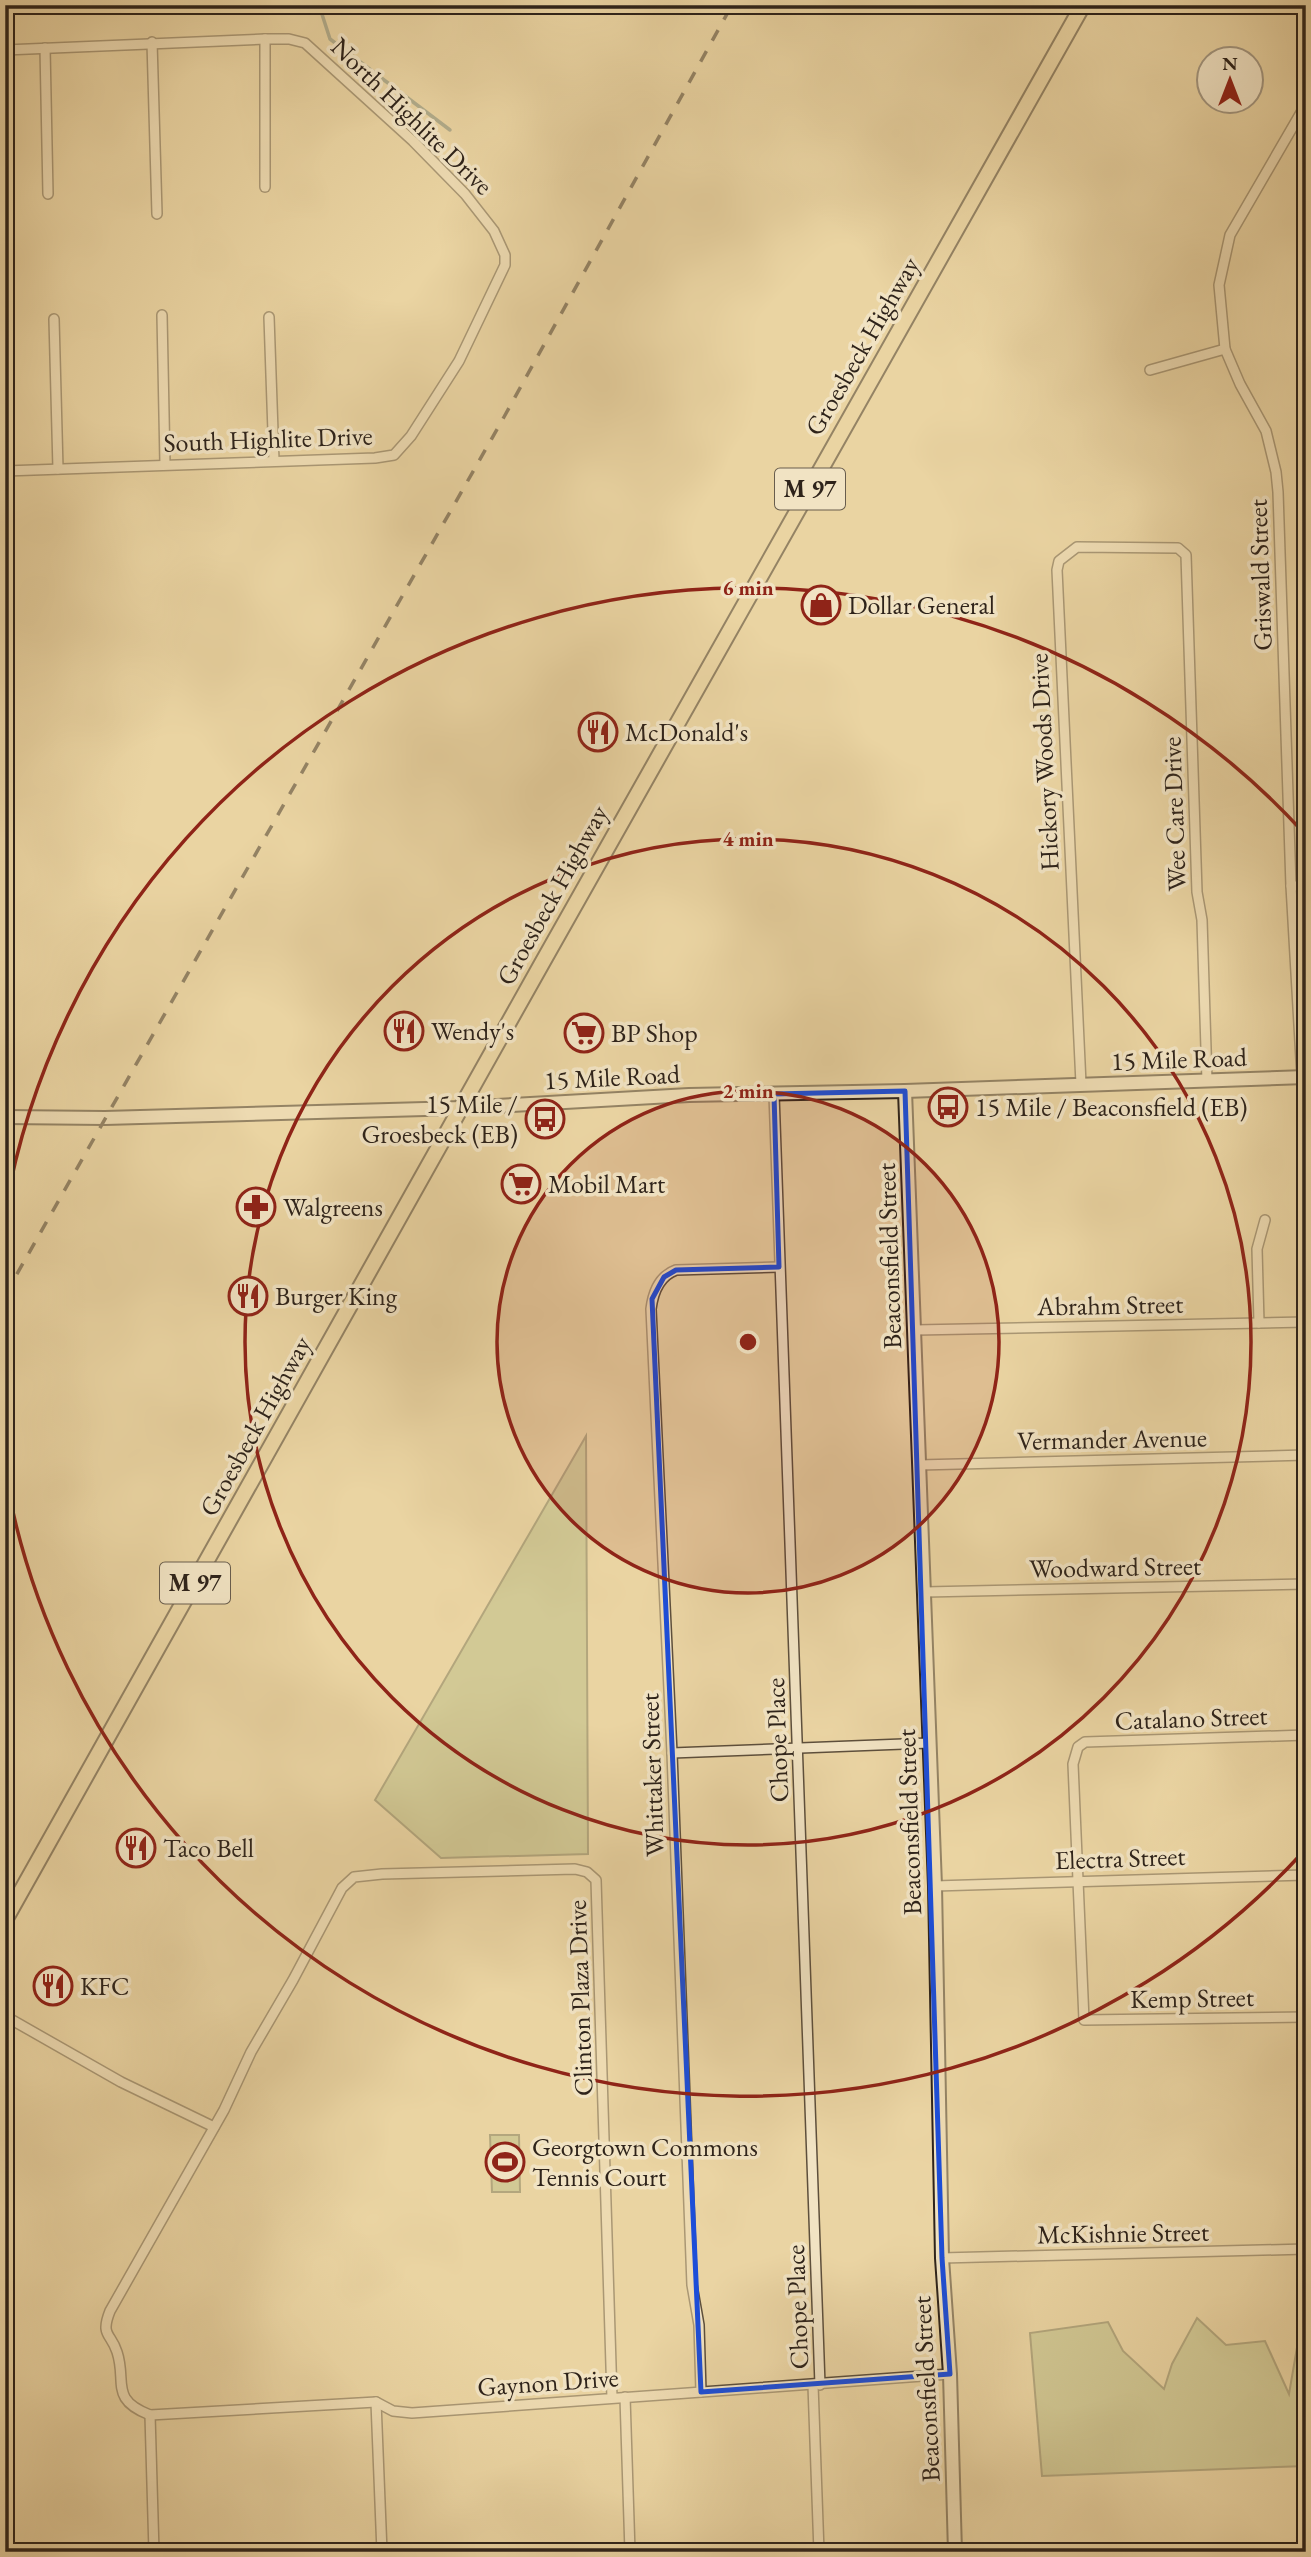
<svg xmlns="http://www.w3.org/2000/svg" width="1311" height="2557" font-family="'EB Garamond',serif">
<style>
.green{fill:#b7bd85;stroke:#727050;stroke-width:2}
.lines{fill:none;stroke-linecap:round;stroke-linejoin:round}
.stream{stroke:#6e7c6f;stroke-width:3.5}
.street-casing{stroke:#5d4f3c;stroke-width:12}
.secondary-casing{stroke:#2e231a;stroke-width:16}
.primary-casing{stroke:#2e231a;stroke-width:18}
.street{stroke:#f1e3c3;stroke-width:9}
.secondary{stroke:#f1e3c3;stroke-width:12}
.primary{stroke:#ead4a3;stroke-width:14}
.rail{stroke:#2e231a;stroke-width:3.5;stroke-dasharray:12 12;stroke-linecap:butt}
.marked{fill:none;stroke:#1d4ed8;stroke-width:5;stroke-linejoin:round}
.ring{fill:none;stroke:#8f2418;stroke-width:3.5}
.labels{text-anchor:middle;stroke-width:7;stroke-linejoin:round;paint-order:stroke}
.shield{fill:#f1e3c3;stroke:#685d4d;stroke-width:2}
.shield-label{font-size:24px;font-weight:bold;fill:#2e231a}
.street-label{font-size:26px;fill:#2e231a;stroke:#f1e3c3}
.poi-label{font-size:26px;fill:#2e231a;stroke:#f1e3c3;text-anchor:start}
.centre{fill:#8f2418;stroke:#f1e3c3;stroke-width:3.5}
.ring-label{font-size:21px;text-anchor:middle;font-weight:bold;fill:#8f2418;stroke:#f1e3c3;stroke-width:7;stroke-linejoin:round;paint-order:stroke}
</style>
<rect width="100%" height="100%" fill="#ead4a3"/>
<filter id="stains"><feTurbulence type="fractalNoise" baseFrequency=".00286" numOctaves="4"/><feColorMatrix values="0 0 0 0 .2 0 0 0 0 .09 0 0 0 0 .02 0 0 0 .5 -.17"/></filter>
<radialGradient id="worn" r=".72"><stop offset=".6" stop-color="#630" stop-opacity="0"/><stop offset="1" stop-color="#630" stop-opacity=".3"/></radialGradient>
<!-- green -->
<g class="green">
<path d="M 586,1436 L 588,1854 L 441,1858 L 375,1800 Z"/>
<path d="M 490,2135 L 519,2135 L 520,2192 L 492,2192 Z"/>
<path d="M 1197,2318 L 1226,2345 L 1265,2341 L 1289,2394 L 1300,2330 L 1306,2334 L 1306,2466 L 1042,2476 L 1030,2333 L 1108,2322 L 1123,2351 L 1164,2389 L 1172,2364 Z"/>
</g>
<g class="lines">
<!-- stream -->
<path class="stream" d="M 319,5 L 330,39 L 450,130"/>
<defs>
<g id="street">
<path d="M 265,39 L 265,187"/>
<path d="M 152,42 L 157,214"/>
<path d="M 45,48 L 48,194"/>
<path d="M 5,50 L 265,39 L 289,39 L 305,43 L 413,141 L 465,194 L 494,231 L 505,255 L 505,265 L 459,361 L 411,436 L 394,455 L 375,458 L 5,471"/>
<path d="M 162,315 L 165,464"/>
<path d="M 269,317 L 274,461"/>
<path d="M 54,319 L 58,469"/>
<path d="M 1150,370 L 1225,349"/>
<path d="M 1291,886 L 1306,886"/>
<path d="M 1302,1077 L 1291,886 L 1278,492 L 1276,472 L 1266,431 L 1240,384 L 1225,349 L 1219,285 L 1230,235 L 1306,104"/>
<path d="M 1081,1084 L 1057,570 L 1059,561 L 1077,547 L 1178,548 L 1186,555 L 1197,892 L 1202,920 L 1207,1081"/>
<path d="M 774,1094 L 820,2385"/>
<path d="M 1259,1323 L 1257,1249 L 1265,1220"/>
<path d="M 916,1330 L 1306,1322"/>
<path d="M 919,1465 L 1306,1455"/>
<path d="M 925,1592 L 1306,1584"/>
<path d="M 1306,1735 L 1085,1742 L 1078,1747 L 1073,1764 L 1084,2020 L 1306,2017"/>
<path d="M 672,1753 L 929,1743"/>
<path d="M 935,1886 L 1306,1875"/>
<path d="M 5,2016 L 121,2082 L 214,2127"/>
<path d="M 942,2258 L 1306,2249"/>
<path d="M 813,2385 L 819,2552"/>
<path d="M 701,2392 L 699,2325 L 692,2285 L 672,1753 L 651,1309 C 653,1293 659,1276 676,1270 L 779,1267"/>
<path d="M 625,2397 L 630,2552"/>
<path d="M 612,2398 L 596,1880 L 587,1872 L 575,1869 L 382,1874 L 354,1877 L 342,1888 L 293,1980 L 251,2052 L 224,2110 L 110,2311 C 100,2336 111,2333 117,2352 C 127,2382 109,2399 150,2415 L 376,2402 L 393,2411 L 412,2413 L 950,2374"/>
<path d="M 376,2402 L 382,2552"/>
<path d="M 150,2415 L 154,2552"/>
<path d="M 1208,2552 L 1306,2549"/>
</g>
<g id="secondary">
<path d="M 905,1091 L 935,1886 L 942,2258 L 950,2374 L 955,2552"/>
<path d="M 5,1117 L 105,1118 L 461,1108 L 689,1095 L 905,1091 L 1306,1077"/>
</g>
<path id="primary" d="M 5,1920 L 541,965 L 1083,5"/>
</defs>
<!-- street casing -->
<use href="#street" class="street-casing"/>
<!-- secondary casing -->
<use href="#secondary" class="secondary-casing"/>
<!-- primary casing -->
<use href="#primary" class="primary-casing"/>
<!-- street -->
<use href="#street" class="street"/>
<!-- secondary -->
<use href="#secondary" class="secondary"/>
<!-- primary -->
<use href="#primary" class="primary"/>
<!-- rail -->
<path class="rail" d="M 5,1295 L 504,417 L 732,5"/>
</g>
<!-- marked area -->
<path d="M0 0H1311V2557H0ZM 905,1091 L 942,2258 L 950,2374 L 701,2392 L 652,1299 L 664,1277 L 676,1270 L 779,1267 L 774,1094 Z" fill="#ead4a3" fill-opacity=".55" fill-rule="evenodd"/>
<path class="marked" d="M 905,1091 L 942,2258 L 950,2374 L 701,2392 L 652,1299 L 664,1277 L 676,1270 L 779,1267 L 774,1094 Z"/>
<!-- distance rings -->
<circle cx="748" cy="1342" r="251" fill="#8f2418" fill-opacity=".12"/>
<g class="ring">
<circle cx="748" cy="1342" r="251"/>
<circle cx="748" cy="1342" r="503"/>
<path d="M1304 1851A754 754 0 0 1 5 1473M5 1211A754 754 0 0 1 1304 833"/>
</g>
<!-- icons -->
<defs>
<symbol id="shop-ring" viewBox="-11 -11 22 22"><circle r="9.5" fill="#f1e3c3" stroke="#8f2418" stroke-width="1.5"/><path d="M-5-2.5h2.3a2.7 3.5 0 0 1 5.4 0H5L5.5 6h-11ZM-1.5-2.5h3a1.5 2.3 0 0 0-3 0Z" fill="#8f2418"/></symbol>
<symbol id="restaurant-ring" viewBox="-11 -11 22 22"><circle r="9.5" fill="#f1e3c3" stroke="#8f2418" stroke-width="1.5"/><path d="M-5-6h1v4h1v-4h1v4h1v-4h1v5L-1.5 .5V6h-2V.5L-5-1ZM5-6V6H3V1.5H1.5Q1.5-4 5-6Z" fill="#8f2418"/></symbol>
<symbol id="supermarket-ring" viewBox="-11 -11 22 22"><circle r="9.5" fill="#f1e3c3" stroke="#8f2418" stroke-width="1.5"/><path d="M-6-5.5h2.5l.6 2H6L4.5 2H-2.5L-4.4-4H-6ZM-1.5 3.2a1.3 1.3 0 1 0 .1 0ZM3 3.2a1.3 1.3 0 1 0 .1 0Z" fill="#8f2418"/></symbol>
<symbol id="bus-ring" viewBox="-11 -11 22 22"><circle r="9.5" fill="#f1e3c3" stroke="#8f2418" stroke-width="1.5"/><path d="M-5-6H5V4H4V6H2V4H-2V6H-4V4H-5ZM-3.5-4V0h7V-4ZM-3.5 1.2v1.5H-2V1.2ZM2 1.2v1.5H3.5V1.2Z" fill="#8f2418"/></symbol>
<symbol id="pharmacy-ring" viewBox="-11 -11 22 22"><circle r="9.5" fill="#f1e3c3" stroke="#8f2418" stroke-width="1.5"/><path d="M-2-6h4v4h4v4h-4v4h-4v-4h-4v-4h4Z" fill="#8f2418"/></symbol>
<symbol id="stadium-ring" viewBox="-11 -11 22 22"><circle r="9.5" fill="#f1e3c3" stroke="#8f2418" stroke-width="1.5"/><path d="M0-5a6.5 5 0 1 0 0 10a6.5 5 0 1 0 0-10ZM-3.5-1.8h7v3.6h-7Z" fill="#8f2418"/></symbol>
</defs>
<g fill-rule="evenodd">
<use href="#shop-ring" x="799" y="583" width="44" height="44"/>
<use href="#restaurant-ring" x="576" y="710" width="44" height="44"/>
<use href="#restaurant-ring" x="382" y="1009" width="44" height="44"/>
<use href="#supermarket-ring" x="562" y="1011" width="44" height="44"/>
<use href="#bus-ring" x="926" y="1085" width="44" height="44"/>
<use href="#bus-ring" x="523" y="1097" width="44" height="44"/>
<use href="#supermarket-ring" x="499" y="1162" width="44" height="44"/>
<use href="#pharmacy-ring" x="234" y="1185" width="44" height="44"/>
<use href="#restaurant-ring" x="226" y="1274" width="44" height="44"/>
<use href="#restaurant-ring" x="114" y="1826" width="44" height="44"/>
<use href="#restaurant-ring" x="31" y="1964" width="44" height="44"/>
<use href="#stadium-ring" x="483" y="2140" width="44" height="44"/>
</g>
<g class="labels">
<!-- shield labels -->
<g class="shield">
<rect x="775" y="468.5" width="70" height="41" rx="5"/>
<rect x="160" y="1562.5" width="70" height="41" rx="5"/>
</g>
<g class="shield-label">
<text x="810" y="497">M 97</text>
<text x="195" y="1591">M 97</text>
</g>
<!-- street labels -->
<g class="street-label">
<text transform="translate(412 116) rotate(44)" y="9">North Highlite Drive</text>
<text transform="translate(862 346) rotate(-60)" y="9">Groesbeck Highway</text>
<text transform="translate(268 439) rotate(-2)" y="9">South Highlite Drive</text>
<text transform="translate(1260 575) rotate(-92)" y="9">Griswald Street</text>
<text transform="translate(1044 762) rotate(-93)" y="9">Hickory Woods Drive</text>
<text transform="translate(1174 814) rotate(-92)" y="9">Wee Care Drive</text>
<text transform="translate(552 895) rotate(-61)" y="9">Groesbeck Highway</text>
<text transform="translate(1179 1059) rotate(-2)" y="9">15 Mile Road</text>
<text transform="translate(612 1077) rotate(-3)" y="9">15 Mile Road</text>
<text transform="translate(889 1256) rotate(-92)" y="9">Beaconsfield Street</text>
<text transform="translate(1110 1305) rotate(-1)" y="9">Abrahm Street</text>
<text transform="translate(255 1426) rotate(-61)" y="9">Groesbeck Highway</text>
<text transform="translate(1112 1439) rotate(-1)" y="9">Vermander Avenue</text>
<text transform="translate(1115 1567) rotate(-1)" y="9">Woodward Street</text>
<text transform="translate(1191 1718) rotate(-2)" y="9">Catalano Street</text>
<text transform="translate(777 1740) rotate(-92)" y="9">Chope Place</text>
<text transform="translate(652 1775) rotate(-92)" y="9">Whittaker Street</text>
<text transform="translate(909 1822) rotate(-92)" y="9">Beaconsfield Street</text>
<text transform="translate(1120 1858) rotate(-2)" y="9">Electra Street</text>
<text transform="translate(580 1998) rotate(-92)" y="9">Clinton Plaza Drive</text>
<text transform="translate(1192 1998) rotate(-1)" y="9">Kemp Street</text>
<text transform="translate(1123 2233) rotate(-1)" y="9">McKishnie Street</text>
<text transform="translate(797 2307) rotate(-92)" y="9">Chope Place</text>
<text transform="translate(548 2382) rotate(-4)" y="9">Gaynon Drive</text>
<text transform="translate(926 2389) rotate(-93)" y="9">Beaconsfield Street</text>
</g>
<!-- poi labels -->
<g class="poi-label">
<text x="848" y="614">Dollar General</text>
<text x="625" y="741">McDonald's</text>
<text x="431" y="1040">Wendy's</text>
<text x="611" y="1042">BP Shop</text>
<text x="518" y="1113" text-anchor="end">15 Mile /<tspan x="518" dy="30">Groesbeck (EB)</tspan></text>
<text x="975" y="1116">15 Mile / Beaconsfield (EB)</text>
<text x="548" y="1193">Mobil Mart</text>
<text x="283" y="1216">Walgreens</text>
<text x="275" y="1305">Burger King</text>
<text x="163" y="1857">Taco Bell</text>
<text x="80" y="1995">KFC</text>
<text x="532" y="2156">Georgtown Commons<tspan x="532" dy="30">Tennis Court</tspan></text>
</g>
</g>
<circle cx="748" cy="1342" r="10" class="centre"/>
<g class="ring-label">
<text x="748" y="595">6 min</text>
<text x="748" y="846">4 min</text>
<text x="748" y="1098">2 min</text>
</g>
<!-- margin -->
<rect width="1311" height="2557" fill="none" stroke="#ead4a3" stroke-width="28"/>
<rect x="7" y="7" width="1297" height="2543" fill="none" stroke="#2e231a" stroke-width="3.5"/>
<rect x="14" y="14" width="1283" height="2529" fill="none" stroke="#2e231a" stroke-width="2"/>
<!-- north arrow -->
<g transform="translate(1230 80)"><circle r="33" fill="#f1e3c3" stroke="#a3967f" stroke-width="2"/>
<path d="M0-5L12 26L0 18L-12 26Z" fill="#8f2418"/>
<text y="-10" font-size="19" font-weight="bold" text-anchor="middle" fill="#2e231a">N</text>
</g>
<rect width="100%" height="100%" filter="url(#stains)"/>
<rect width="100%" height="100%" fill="url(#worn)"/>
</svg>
